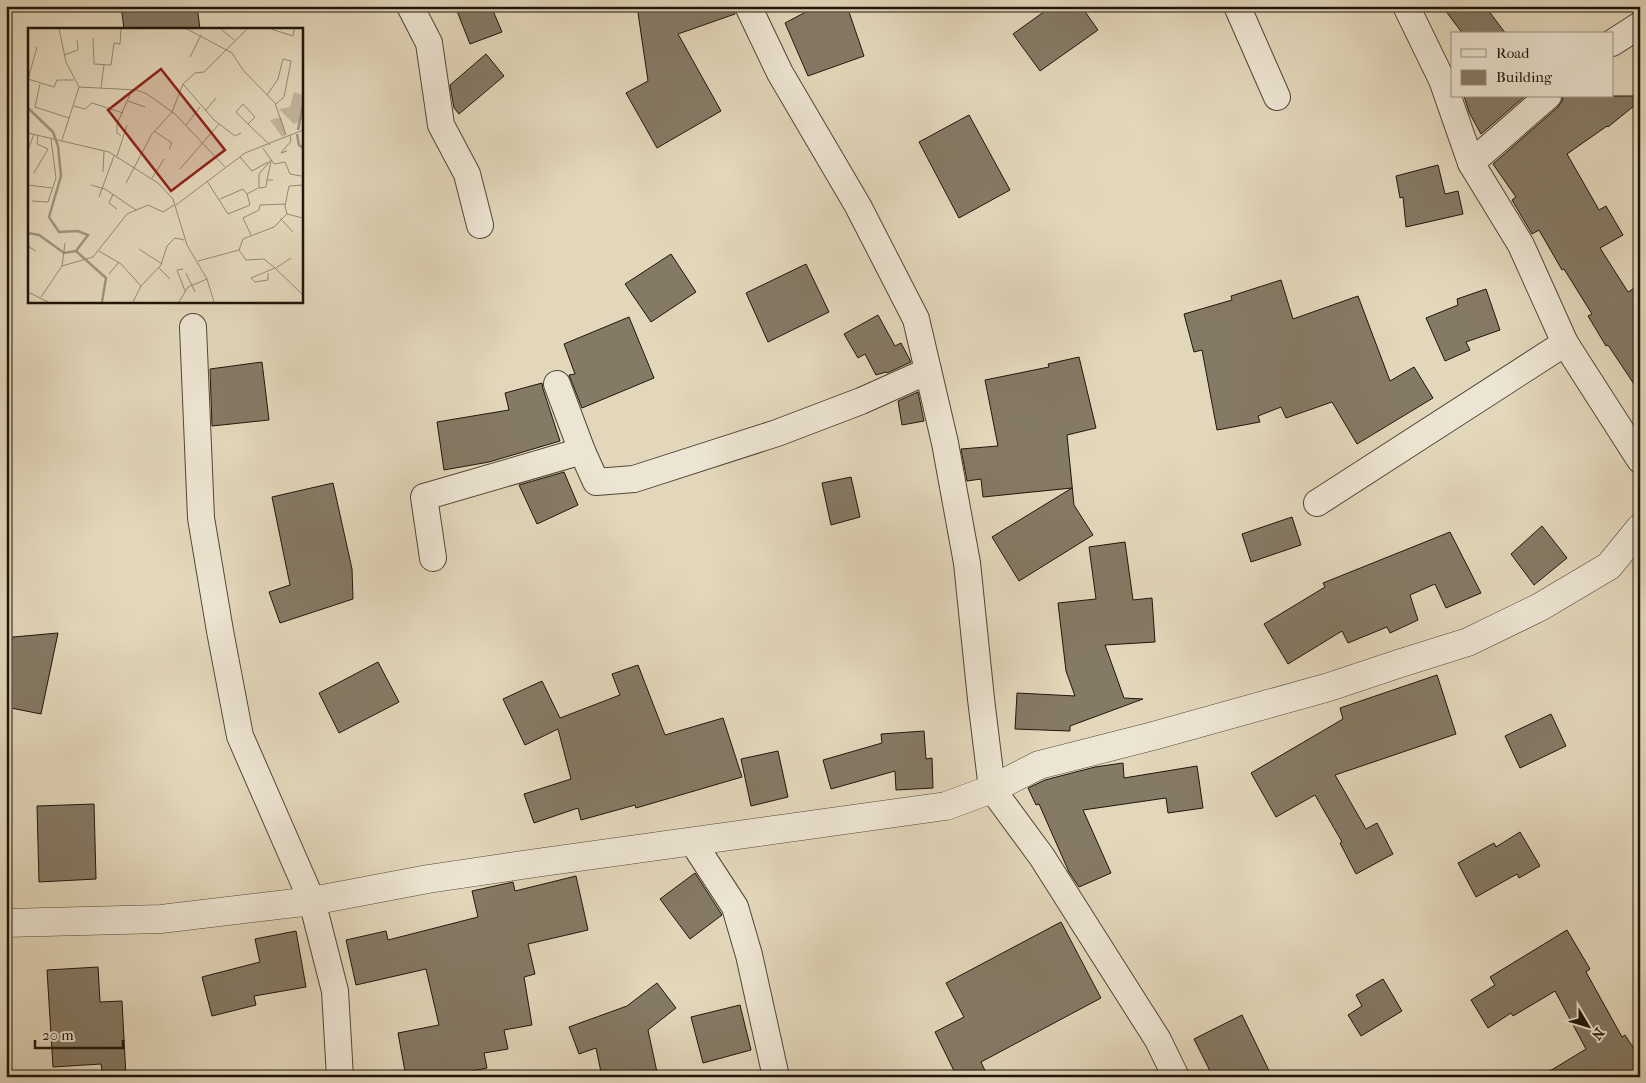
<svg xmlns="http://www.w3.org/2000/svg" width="1646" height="1083" font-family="'IM FELL French Canon',serif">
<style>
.building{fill:#857a66;stroke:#1f160a}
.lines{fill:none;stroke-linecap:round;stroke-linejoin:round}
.minor-casing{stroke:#504636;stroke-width:28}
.tertiary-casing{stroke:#504636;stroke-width:29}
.minor{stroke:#ede5d3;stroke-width:26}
.tertiary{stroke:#ede5d3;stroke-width:28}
.inset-river{fill:none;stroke:#a0957f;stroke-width:2.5}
.inset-road{fill:none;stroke:#958a74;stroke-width:1}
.view{fill:#8f2418;fill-opacity:0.15;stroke:#8f2418;stroke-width:2.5}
.inset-edge{fill:none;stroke:#1f160a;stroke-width:2.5}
</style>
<rect width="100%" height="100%" fill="#e3d7bb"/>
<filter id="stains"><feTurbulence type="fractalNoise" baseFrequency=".004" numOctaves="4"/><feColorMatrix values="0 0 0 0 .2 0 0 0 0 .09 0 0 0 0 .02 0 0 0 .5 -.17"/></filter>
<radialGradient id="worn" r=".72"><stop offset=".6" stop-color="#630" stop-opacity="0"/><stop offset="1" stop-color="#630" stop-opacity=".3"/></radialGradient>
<!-- building -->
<g class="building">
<path d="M 121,6 L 197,6 L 200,29 L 124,29 Z"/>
<path d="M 455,6 L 491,6 L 502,32 L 470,44 Z"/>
<path d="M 637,6 L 733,6 L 735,14 L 678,34 L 721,111 L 657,148 L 626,93 L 648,81 Z"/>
<path d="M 817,6 L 847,6 L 864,56 L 808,76 L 785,23 Z"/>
<path d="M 1052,6 L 1081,6 L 1098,30 L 1040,71 L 1013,34 Z"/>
<path d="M 1442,6 L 1485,6 L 1506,34 L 1463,34 Z"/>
<path d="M 486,54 L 504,76 L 459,114 L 454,108 L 450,85 Z"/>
<path d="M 1464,96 L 1525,96 L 1481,134 L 1469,112 Z"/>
<path d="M 1563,96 L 1640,96 L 1640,101 L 1608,127 L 1607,126 L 1567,154 L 1599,210 L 1606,206 L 1623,235 L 1600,248 L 1628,292 L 1640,285 L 1640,393 L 1608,345 L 1606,346 L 1588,316 L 1592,314 L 1564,269 L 1562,270 L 1539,230 L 1532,234 L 1512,200 L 1516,197 L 1493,164 L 1558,107 L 1562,101 Z"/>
<path d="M 969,115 L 1010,190 L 959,218 L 919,142 Z"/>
<path d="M 1438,165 L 1445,194 L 1458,191 L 1463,214 L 1406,227 L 1403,197 L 1400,198 L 1396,176 Z"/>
<path d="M 671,254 L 696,292 L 651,322 L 625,284 Z"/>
<path d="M 806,264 L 829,312 L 768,342 L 746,293 Z"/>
<path d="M 1281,280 L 1293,319 L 1358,296 L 1390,381 L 1414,367 L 1433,398 L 1357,444 L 1332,402 L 1286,418 L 1281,407 L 1258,416 L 1260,422 L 1217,430 L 1202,350 L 1194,352 L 1184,314 L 1232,300 L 1231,296 Z"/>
<path d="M 1486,289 L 1500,330 L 1466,342 L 1470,350 L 1445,361 L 1426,318 L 1458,305 L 1457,299 Z"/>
<path d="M 878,315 L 895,346 L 901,343 L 911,362 L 887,373 L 886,372 L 876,375 L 865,354 L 858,358 L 844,334 Z"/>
<path d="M 629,317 L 654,378 L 582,408 L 569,375 L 575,374 L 564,344 Z"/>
<path d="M 1079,357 L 1096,428 L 1067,435 L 1074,505 L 1093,535 L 1019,581 L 992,537 L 1072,488 L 983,497 L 981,479 L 967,481 L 961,449 L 998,446 L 985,380 L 1049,367 L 1048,364 Z"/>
<path d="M 262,362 L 269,420 L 212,426 L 210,369 Z"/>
<path d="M 542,383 L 543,389 L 560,441 L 489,462 L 444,470 L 437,422 L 509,410 L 505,393 Z"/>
<path d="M 918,392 L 924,421 L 902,425 L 898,401 Z"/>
<path d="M 564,472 L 578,505 L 537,524 L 519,485 Z"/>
<path d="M 851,477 L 860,517 L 831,525 L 822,483 Z"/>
<path d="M 333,483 L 352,569 L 353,599 L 280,623 L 269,592 L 290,585 L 272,497 Z"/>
<path d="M 1292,517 L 1301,545 L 1251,562 L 1242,534 Z"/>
<path d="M 1542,526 L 1567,558 L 1534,585 L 1511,554 Z"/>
<path d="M 1450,532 L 1481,593 L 1446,608 L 1435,584 L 1410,595 L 1418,620 L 1390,633 L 1387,627 L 1348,643 L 1342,631 L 1288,664 L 1264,624 L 1325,587 L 1323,583 Z"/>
<path d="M 1125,542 L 1133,600 L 1152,598 L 1155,642 L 1105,645 L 1124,698 L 1143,699 L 1070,726 L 1070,731 L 1015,729 L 1017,693 L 1075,696 L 1066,671 L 1058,603 L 1096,599 L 1089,547 Z"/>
<path d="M 58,633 L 41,714 L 6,707 L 6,669 L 13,637 Z"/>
<path d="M 378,662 L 399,702 L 339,733 L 319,693 Z"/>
<path d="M 638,665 L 665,735 L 723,718 L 742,777 L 636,808 L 635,805 L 581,820 L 578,808 L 534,823 L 524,794 L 571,779 L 558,729 L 525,745 L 503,699 L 542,681 L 560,718 L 620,695 L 612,674 Z"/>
<path d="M 1437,675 L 1456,734 L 1335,775 L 1366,829 L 1377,823 L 1393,854 L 1356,874 L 1340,843 L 1342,842 L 1315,795 L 1276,817 L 1251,773 L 1343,719 L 1340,708 Z"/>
<path d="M 1551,714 L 1566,746 L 1520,768 L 1505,736 Z"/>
<path d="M 924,731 L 926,759 L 932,758 L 933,788 L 896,790 L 895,771 L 831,789 L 823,760 L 882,743 L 881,734 Z"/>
<path d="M 778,751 L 788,797 L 751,806 L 741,759 Z"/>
<path d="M 1123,763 L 1124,778 L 1197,766 L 1203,808 L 1168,813 L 1166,798 L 1083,810 L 1111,873 L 1079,887 L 1069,872 L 1039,804 L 1036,805 L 1028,788 L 1045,780 L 1095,767 Z"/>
<path d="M 94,804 L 96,879 L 39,882 L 37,806 Z"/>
<path d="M 1520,832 L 1540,866 L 1519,878 L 1517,874 L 1476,897 L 1458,863 L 1494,843 L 1496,847 Z"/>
<path d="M 695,873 L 722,915 L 690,939 L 660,899 Z"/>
<path d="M 576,876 L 588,930 L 528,944 L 535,974 L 524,977 L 532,1025 L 504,1030 L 508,1049 L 484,1053 L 487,1068 L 443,1077 L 406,1077 L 398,1033 L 439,1025 L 426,969 L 356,985 L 346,940 L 386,931 L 388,940 L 478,917 L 472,891 L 513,882 L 515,891 Z"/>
<path d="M 1061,922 L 1101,998 L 981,1062 L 988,1077 L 957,1077 L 935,1032 L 964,1017 L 946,983 Z"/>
<path d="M 1567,930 L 1590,969 L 1586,972 L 1622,1037 L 1625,1035 L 1640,1058 L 1640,1077 L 1540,1077 L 1586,1049 L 1555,991 L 1513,1016 L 1511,1013 L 1488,1028 L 1471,1000 L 1495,985 L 1490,977 Z"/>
<path d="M 296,931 L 306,987 L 254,996 L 256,1005 L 212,1016 L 202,977 L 260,962 L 255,939 Z"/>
<path d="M 98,967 L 100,1002 L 122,1001 L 126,1077 L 103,1077 L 101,1064 L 53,1067 L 47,970 Z"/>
<path d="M 1383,979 L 1402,1011 L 1361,1036 L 1348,1015 L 1362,1006 L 1356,995 Z"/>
<path d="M 657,983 L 676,1008 L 648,1030 L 658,1077 L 602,1077 L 596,1048 L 579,1054 L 569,1027 L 627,1006 Z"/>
<path d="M 740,1005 L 751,1050 L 703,1063 L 691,1017 Z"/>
<path d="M 1242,1015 L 1272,1077 L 1213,1077 L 1194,1039 Z"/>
</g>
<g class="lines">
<defs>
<g id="minor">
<path d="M 410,6 L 429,43 L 441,125 L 467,174 L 480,225"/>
<path d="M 748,6 L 780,73 L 858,206 L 916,319 L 945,443 L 967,563 L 981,699 L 992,789 L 1042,857 L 1158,1040 L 1176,1077"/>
<path d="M 1237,6 L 1277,97"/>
<path d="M 1406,6 L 1442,80 L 1471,163 L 1521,245 L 1565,343 L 1640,460"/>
<path d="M 1612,43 L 1640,25"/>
<path d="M 1471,163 L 1548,96"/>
<path d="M 193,327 L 201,518 L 220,631 L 240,736 L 312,901 L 335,991 L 340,1077"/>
<path d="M 557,384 L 582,451 L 596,482 L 634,479 L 777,433 L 861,401 L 928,371"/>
<path d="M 1317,503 L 1565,343"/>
<path d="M 433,558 L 424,497 L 582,451"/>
<path d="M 692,841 L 735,907 L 749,955 L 776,1077"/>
</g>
<path id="tertiary" d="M 6,923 L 161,919 L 312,901 L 428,879 L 536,863 L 946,806 L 992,789 L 1039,765 L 1153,736 L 1329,687 L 1401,663 L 1468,642 L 1540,607 L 1609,566 L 1640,528"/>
</defs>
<!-- minor casing -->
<use href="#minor" class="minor-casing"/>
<!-- tertiary casing -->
<use href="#tertiary" class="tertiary-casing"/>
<!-- minor -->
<use href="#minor" class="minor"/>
<!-- tertiary -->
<use href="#tertiary" class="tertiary"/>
</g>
<!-- overview -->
<g transform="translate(28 28)">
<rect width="275" height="275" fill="#e3d7bb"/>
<path d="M 266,64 L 275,67 L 275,91 L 266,96 L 251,81 L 262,79 ZM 253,89 L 258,107 L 254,109 L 242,92 Z" fill="#c2b69d"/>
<path class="inset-river" d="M 0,80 L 25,104 L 30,118 L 33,148 L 21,189 L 31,204 L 50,203 L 60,207 L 48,223 L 78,250 L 74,274M 270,102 L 275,76M 269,106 L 271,117 L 275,120M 0,205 L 11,207 L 36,225 L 48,223"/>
<path class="inset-road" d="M 31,1 L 38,34 L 51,59 L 109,62 L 119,66 L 147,86 L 197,139M 159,1 L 204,25 L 215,42 L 247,75 L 258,107M 193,1 L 206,12M 243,1 L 265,8 L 266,1M 65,10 L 66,36 L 83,37 L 86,15 L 92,16 L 93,1M 9,19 L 0,51 L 26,59 L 29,52 L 46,52M 36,27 L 50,22 L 49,12M 162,29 L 173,7M 12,56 L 7,79 L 41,90M 155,56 L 186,92 L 207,108 L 213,105M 73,60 L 76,37M 239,67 L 250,51 L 255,31 L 263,33 L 256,69 L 248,76M 100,73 L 117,79M 46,78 L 57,81 L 64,75 L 95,85M 177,83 L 188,70M 220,96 L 227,89 L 215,76 L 208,84 L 220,96 L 242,117M 158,97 L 172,79M 126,103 L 144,115 L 141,121M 0,105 L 81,124 L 130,155 L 145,171 L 159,217 L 179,251 L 186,274M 93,108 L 89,105 L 89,96 L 104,62M 34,112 L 51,59M 235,120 L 246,136 L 257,134 L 262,146 L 273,148M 0,122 L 6,106M 259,123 L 253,125 L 263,113 L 262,107M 89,128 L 99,97M 212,129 L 224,143 L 240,134M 243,133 L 239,152 L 245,152M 152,141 L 191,96M 75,144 L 76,123M 6,145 L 20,121 L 9,116 L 10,107M 124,150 L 136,131M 239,152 L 238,159 L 231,160 L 231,146 L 243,132M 179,153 L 200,186 L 222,177 L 219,166M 98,155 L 124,106 L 144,84 L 155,56 L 167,45 L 176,44 L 219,1M 0,157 L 24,160M 63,157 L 77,161 L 108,182M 85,166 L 81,175 L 89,181M 71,169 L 86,128M 192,171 L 215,161 L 219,166 L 230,160M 4,173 L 20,174 L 28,150 L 23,111M 148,177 L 217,125 L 275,102M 259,186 L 257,178 L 261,158 L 275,157M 252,190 L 265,204M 223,207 L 215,190 L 231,182 L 232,177 L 258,176M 0,210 L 1,219 L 8,223M 111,221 L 134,236M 211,222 L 215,211 L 246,199 L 259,186 L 275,190M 211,222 L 218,232 L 236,231 L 247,240M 71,223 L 93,236 L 113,258M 170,233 L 211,222M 34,238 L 37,215M 131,240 L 142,251M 248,240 L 263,230M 155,241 L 149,242 L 157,263M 158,245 L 167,264M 240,245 L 240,252 L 227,254 L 223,250 L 247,240 L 275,267M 81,246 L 91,234M 0,264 L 20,274M 13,269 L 34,238 L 65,229 L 99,186 L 120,177 L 135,184 L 146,177M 105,274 L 113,258 L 133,237 L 139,218 L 147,210 L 156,212M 151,274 L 160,259 L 179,251"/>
<path class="view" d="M 133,41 L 197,122 L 143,163 L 80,82 Z"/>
<rect width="275" height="275" class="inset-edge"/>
</g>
<!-- margin -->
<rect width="1646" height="1083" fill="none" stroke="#e3d7bb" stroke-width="25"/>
<rect x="8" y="8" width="1631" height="1068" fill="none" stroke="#1f160a" stroke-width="2.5"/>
<rect x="12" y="12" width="1621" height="1058" fill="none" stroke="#1f160a"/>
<!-- legend -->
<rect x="1451" y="32" width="162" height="65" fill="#ede5d3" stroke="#9b9283"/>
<rect x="1461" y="49" width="25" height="8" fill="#ede5d3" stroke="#9b9283"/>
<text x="1496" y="58" font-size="15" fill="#1f160a">Road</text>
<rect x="1461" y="70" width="25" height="15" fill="#857a66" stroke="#9b9283"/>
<text x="1496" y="82" font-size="15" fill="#1f160a">Building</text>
<!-- north arrow -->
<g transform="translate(1588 1026) rotate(128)" stroke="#ede5d3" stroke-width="4" paint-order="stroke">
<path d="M0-4L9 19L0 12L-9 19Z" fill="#1f160a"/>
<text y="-8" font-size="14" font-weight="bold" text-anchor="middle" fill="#1f160a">N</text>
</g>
<!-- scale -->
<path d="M35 1040v8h88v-8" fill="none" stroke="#1f160a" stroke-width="2.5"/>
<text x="42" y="1040" font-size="15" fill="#1f160a" stroke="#ede5d3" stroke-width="4" paint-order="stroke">20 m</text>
<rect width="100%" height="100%" filter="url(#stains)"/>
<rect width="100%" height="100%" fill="url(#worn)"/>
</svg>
